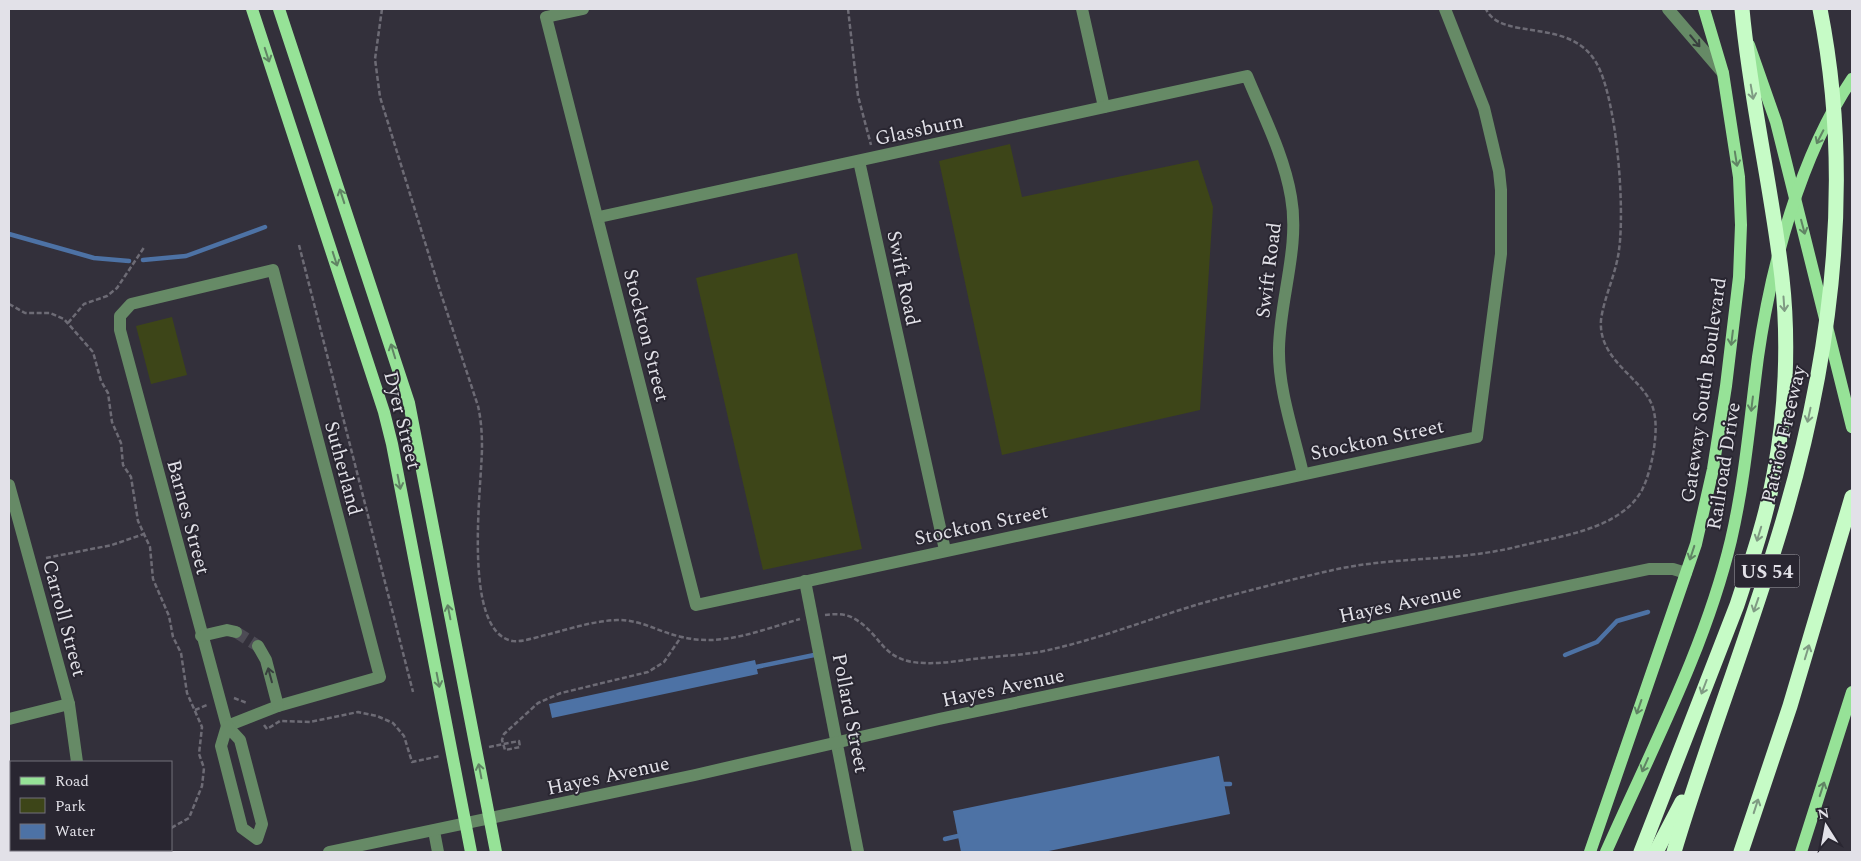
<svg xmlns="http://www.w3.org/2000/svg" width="1861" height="861" font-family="Spectral,serif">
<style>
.green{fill:#3d4518}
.water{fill:#4d72a5}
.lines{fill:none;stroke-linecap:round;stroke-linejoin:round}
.stream{stroke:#4d72a5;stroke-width:4.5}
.minor-tunnel{stroke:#4d4b55;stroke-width:12;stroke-dasharray:12 6;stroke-linecap:butt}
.path{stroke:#6d6b75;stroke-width:2.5;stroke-dasharray:5 2.5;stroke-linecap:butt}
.minor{stroke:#668a66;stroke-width:12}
.major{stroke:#96e297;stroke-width:12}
.highway{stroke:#c6fbc6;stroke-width:15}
.oneway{stroke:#383f3e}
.oneway2{stroke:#608464}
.oneway3{stroke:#7f9b83}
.labels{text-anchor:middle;stroke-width:4;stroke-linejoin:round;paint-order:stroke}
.shield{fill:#292631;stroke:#aaa9b1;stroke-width:1}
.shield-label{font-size:19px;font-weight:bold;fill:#e2e1e8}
.street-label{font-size:20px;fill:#e2e1e8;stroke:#292631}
</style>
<rect width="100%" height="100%" fill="#33303b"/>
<!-- green -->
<g class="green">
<path d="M 1010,144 L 1022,197 L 1198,160 L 1213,207 L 1200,410 L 1002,455 L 939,161 Z"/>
<path d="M 797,253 L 862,549 L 763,570 L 696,278 Z"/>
<path d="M 172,317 L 187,375 L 151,384 L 136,326 Z"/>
</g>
<!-- water -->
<g class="water">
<path d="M 755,660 L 758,674 L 552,718 L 549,704 Z"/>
<path d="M 1219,756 L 1230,814 L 1044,852 L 961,852 L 953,811 Z"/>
</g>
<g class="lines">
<!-- stream -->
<g class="stream">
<path d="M 9,234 L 94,258 L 129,261"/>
<path d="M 143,260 L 186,256 L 265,227"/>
<path d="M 1565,655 L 1597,642 L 1617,621 L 1648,612"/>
<path d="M 756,667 L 819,654"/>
<path d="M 1224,784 L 1230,784"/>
<path d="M 945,839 L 958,836"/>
</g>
<!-- minor-tunnel -->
<path class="minor-tunnel" d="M 236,632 L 258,646"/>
<!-- path -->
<g class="path">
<path d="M 382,9 L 375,59 L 380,97 L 441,294 L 478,406 C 481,419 482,433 482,447 C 482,485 461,633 513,641 C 524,642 536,637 546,635 C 569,629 593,621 617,620 C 643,620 658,632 682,637 C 722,647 761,630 800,619"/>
<path d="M 848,9 L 858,96 L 871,145"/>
<path d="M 299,245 L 413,692"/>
<path d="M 9,304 L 25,313 L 50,313 L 64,319 L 93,352 L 101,381 L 108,393 L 112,422 L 121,443 L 123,465 L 131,477 L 138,521 L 150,547 L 153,579 L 169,616 L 173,637 L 181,653 L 187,693 L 202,727 L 199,754 L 204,768 L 202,786 L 189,818 L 171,828"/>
<path d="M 68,323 L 84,304 L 107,296 L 117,288 L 145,246"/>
<path d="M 46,558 L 112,545 L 144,534"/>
<path d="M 825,615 C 834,614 844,613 853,618 C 883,634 880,662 924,663 C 943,664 963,660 982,658 C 1001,656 1020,655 1039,652 C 1094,641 1146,620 1199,604 C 1243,592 1289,580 1333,570 C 1396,556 1457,562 1520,546 C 1559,536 1620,530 1642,490 C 1648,478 1652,462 1654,448 C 1656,434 1657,419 1652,405 C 1641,377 1598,360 1601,320 C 1604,297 1616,274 1619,250 C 1625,208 1617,101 1597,64 C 1571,16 1501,42 1486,9"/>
<path d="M 234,698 L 247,703"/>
<path d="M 195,710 L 207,705"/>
<path d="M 264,725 L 267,729 L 280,721 L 310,722 L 358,712 L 377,716 L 393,723 L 404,736 L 412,762 L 440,756"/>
<path d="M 489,747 L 519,741 L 520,747 L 505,750 L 502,740 L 504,734 L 538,703 L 561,693 L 648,672 L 664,662 L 681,637"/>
<path d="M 135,852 L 138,850"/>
</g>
<!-- minor -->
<g class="minor">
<path d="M 583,9 L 546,17 L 696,605 L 1477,437 L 1501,254 L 1501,190 L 1499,171 L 1484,108 L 1445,9"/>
<path d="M 1082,9 L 1104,107"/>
<path d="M 1668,9 L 1723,73"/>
<path d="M 859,161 L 945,550"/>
<path d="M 599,217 L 1247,76 C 1263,115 1284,155 1291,197 C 1300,247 1280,298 1279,348 C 1278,390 1294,433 1303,474"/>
<path d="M 273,270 L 380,677 L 278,706 L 227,726 L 120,330 L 120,316 L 131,304 Z"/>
<path d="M 9,485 L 69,704 L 77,762"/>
<path d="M 805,581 L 858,852"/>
<path d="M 201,636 L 227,630 L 236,632"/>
<path d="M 258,646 L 266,660 L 278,706"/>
<path d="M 9,719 L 69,704"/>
<path d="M 227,726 L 240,740 L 262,824 L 257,839 L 242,828 L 221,746 Z"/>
<path d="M 434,831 L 438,852"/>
<path d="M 80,850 L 80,852"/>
<path d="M 329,852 L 695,775 L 939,719 L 1649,569 L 1673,569 L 1686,573"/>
</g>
<!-- major -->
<g class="major">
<path d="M 252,9 L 384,412 L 392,444 L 471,852"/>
<path d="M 279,9 L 409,403 L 496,852"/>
<path d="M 1749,45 L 1776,122 L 1852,427"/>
<path d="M 1590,852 L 1696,544 L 1713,469 L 1726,386 L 1739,277 L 1741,225 L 1739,177 L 1723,73 L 1704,9"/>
<path d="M 1606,852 C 1651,750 1705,649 1731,540 C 1745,480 1750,418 1758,357 C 1771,266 1800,156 1852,79"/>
<path d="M 1801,852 L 1852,692"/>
</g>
<!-- highway -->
<g class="highway">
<path d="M 1641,852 L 1737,605 C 1751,562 1766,519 1774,474 C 1786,413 1789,340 1782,278 C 1772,188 1750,99 1742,9"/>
<path d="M 1656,852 L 1682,802"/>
<path d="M 1674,852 C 1707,741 1750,633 1783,521 C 1832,355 1854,180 1820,9"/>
<path d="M 1741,852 L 1790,706 L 1852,497"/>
</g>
</g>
<!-- one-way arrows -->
<defs><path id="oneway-shaft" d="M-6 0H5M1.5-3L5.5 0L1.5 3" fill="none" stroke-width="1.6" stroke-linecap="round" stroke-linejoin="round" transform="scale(1.25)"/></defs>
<g class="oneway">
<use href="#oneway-shaft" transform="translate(1695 41) rotate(50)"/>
<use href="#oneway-shaft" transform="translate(270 675) rotate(-105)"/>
</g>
<g class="oneway2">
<use href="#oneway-shaft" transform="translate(267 55) rotate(72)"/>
<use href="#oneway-shaft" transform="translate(1820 137) rotate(117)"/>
<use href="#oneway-shaft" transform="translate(1736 159) rotate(81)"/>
<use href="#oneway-shaft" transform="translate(342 196) rotate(-108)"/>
<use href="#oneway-shaft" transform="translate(1803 227) rotate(75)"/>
<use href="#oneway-shaft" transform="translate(335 259) rotate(72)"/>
<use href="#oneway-shaft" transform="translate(1732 338) rotate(97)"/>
<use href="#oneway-shaft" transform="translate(393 351) rotate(-107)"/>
<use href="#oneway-shaft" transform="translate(1752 404) rotate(97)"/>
<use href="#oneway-shaft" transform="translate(399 482) rotate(79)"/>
<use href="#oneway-shaft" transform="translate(1692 553) rotate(108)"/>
<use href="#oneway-shaft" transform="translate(449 612) rotate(-101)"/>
<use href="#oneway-shaft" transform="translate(438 680) rotate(79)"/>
<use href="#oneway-shaft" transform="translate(1639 707) rotate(109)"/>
<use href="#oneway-shaft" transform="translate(1645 765) rotate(114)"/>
<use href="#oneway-shaft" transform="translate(480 771) rotate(-101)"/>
<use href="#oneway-shaft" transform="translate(1822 789) rotate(-72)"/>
</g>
<g class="oneway3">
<use href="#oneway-shaft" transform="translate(1752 92) rotate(80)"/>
<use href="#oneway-shaft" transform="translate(1784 304) rotate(86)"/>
<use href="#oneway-shaft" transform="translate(1809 415) rotate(102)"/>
<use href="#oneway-shaft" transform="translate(1759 534) rotate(107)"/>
<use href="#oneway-shaft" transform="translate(1756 605) rotate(109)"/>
<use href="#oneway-shaft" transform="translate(1807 652) rotate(-73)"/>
<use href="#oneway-shaft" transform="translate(1704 687) rotate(111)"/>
<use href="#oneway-shaft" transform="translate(1756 806) rotate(-72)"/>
</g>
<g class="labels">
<!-- shield labels -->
<rect class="shield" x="1734.5" y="554.5" width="65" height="33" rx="4"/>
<g class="shield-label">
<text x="1767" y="578">US 54</text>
</g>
<!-- street labels -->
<g class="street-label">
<text transform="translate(919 129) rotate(-12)" y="7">Glassburn</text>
<text transform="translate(1268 270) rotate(-83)" y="7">Swift Road</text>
<text transform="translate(904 278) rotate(78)" y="7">Swift Road</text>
<text transform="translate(647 335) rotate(76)" y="7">Stockton Street</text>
<text transform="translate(1703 390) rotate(-82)" y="7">Gateway South Boulevard</text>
<text transform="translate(403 420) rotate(76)" y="7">Dyer Street</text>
<text transform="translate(1783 434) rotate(-77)" y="7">Patriot Freeway</text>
<text transform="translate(1377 439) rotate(-12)" y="7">Stockton Street</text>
<text transform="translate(1723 466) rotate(-81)" y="7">Railroad Drive</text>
<text transform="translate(344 468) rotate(75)" y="7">Sutherland</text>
<text transform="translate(189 517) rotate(75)" y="7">Barnes Street</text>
<text transform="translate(981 524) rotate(-12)" y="7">Stockton Street</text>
<text transform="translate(1400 603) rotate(-12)" y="7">Hayes Avenue</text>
<text transform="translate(65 618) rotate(75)" y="7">Carroll Street</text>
<text transform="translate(1003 687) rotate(-12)" y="7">Hayes Avenue</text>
<text transform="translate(851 713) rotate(79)" y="7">Pollard Street</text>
<text transform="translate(608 775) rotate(-12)" y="7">Hayes Avenue</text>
</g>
</g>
<!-- border -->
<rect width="1861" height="861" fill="none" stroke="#e2e1e8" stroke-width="20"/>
<!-- legend -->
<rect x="10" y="761" width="162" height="90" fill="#292631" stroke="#73717a"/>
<rect x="20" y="777" width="25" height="8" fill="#96e297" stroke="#73717a"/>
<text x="55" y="786" font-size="15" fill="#e2e1e8">Road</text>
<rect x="20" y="798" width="25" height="15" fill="#3d4518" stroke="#73717a"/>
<text x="55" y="811" font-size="15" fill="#e2e1e8">Park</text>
<rect x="20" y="824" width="25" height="15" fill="#4d72a5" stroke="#73717a"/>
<text x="55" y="836" font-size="15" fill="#e2e1e8">Water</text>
<!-- north arrow -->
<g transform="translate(1826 826) rotate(349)" stroke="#292631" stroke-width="4" paint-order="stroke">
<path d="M0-4L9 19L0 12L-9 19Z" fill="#e2e1e8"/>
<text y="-8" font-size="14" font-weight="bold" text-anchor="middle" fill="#e2e1e8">N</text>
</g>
</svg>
